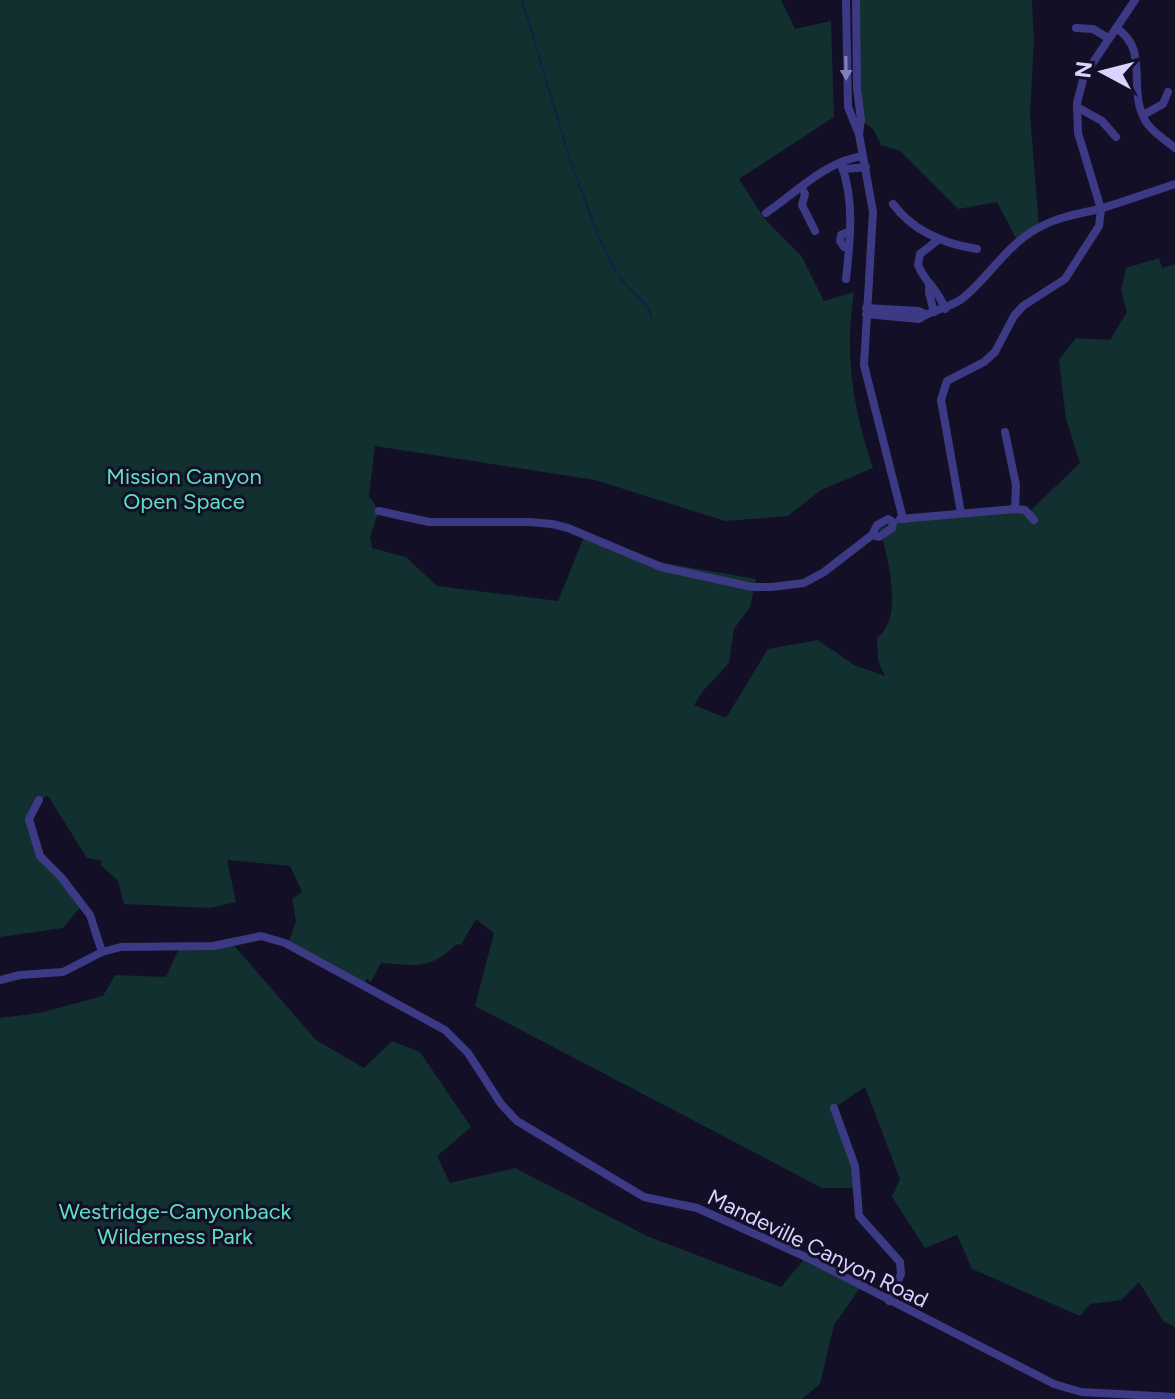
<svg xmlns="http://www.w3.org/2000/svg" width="1175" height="1399" font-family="Figtree,sans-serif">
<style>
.green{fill:#12302f}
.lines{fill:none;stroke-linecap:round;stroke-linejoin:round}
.stream{stroke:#0c2248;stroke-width:2}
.minor{stroke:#3d3a85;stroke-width:8}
.oneway{fill:#837fbc}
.labels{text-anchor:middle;stroke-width:6;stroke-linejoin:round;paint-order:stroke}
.park-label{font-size:22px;fill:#5fe0c0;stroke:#130f26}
.street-label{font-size:22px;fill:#d9d4ff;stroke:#130f26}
</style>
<rect width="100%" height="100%" fill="#130f26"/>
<!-- green -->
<g class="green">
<path d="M 0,0 L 781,0 L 795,29 L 831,21 L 834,117 L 739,179 L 764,218 L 802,257 L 824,301 L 854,292 C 844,356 853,408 873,468 L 821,490 L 788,516 L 725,521 L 595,480 L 375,446 L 369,496 L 379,511 L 370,537 L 372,548 L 406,557 L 437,586 L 558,601 L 585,534 L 664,563 L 756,579 L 750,607 L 734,629 L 729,663 L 703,691 L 694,705 L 726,718 L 768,649 L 818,640 L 854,665 L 885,676 L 878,660 L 877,638 C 905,617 887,557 880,528 L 909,518 L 1029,512 L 1080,463 L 1066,419 L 1059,360 L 1076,338 L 1110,340 L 1127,312 L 1121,291 L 1126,268 L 1159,258 L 1162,268 L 1175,264 L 1175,1327 L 1164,1322 L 1139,1282 L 1121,1300 L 1090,1304 L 1080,1316 L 972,1269 L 957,1235 L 925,1248 L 892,1197 L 900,1179 L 865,1087 L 834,1108 L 858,1188 L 822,1188 L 475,1006 L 494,933 L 476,919 L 461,945 L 457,944 C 428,971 417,965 381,963 L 371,982 L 367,979 L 363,984 L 288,944 L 296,921 L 292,899 L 302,892 L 290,866 L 227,860 L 236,902 L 210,908 L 124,904 L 118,881 L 101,865 L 102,861 L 87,858 L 48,796 L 39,800 L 31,813 L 38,849 L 82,905 L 63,928 L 0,937 Z"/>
<path d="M 856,0 L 1032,0 L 1034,40 L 1030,114 L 1039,227 L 1018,242 L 997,202 L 958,209 L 900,151 L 881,145 L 873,129 L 861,120 Z"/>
<path d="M 231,942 L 316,1040 L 364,1068 L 392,1041 L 420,1052 L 471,1127 L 437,1156 L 450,1183 L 515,1168 L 649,1237 L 781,1287 L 806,1257 L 862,1285 L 834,1325 L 820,1384 L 802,1399 L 0,1399 L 0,1018 L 39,1013 L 103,996 L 115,975 L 166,977 L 180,946 Z"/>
</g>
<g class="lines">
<!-- stream -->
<g class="stream">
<path d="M 522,0 L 571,163 L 598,235 L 616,272"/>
<path d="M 619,276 C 629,290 647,301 652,318"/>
</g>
<!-- minor -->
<g class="minor">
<path d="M 846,0 L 848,107 L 859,134 L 873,212 L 864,365 L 903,519"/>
<path d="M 856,0 L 857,88 L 861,120 L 859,134"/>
<path d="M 1076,28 L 1093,29 L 1108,38"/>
<path d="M 1116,28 C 1151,50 1126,89 1146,122 C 1153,133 1166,140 1175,148"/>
<path d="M 1077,107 L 1102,121 L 1116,137"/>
<path d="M 1143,115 L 1163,104 L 1168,92"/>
<path d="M 841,164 C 855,200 850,242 846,279"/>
<path d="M 841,165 L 846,169 L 866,167"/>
<path d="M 802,188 L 805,194 L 802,205 L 815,231"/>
<path d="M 893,204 C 913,231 945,244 977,249"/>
<path d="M 766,213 C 797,192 826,161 863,156"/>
<path d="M 938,240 L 920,254 L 918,265 C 925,283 938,288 945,309"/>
<path d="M 849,248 L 844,247 L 840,241 L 841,235 L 850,231"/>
<path d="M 929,284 L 929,293 L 934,312"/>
<path d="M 866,308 L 919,311 L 925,314"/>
<path d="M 866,314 L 919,319 C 932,309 949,309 963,298 C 990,276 1008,243 1040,227 C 1058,217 1078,214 1099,209 C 1124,202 1150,192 1175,184"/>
<path d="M 1005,432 L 1016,485 L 1015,509"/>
<path d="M 379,511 L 429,522 L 529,522 L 552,524 L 568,528 L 661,567 L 752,587 L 772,587 L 804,583 L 824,572 L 872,535 L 877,525 L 888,519 L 893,522 L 892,528 L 879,537 L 872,535"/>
<path d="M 961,513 L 941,400 L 947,381 L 984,362 L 995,352 L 1014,316 L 1023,306 L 1065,279 L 1099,226 L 1101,209 L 1078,133 L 1077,103 L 1084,76 L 1135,0"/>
<path d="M 900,519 L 1015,509 L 1025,510 L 1034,520"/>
<path d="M 39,800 L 29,819 L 40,856 L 61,877 L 90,915 L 102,952"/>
<path d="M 0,980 L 20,975 L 63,972 L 102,952 L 121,947 L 213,946 L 261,936 L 285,943 L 445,1030 L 468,1053 L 501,1104 L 517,1121 L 644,1197 L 697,1208 L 806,1257 L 1054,1384 L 1081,1392 L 1175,1397"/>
<path d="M 834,1108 L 855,1166 L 859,1216 L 900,1262 L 901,1274 L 889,1301"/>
</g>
</g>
<!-- one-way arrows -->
<defs><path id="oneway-solid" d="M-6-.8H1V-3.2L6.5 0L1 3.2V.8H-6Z" transform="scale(2)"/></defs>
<use class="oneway" href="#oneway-solid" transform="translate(846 68) rotate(89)"/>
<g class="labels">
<!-- park labels -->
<g class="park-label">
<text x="184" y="484">Mission Canyon<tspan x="184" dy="25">Open Space</tspan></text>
<text x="175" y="1219">Westridge-Canyonback<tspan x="175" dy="25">Wilderness Park</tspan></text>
</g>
<!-- street labels -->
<g class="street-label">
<text transform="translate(818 1248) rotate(26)" y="8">Mandeville Canyon Road</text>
</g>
</g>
<!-- north arrow -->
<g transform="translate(1103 72) rotate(277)" stroke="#130f26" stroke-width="6" paint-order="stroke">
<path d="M0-6L14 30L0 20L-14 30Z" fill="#d9d4ff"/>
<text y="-12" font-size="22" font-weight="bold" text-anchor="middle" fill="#d9d4ff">N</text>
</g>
</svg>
